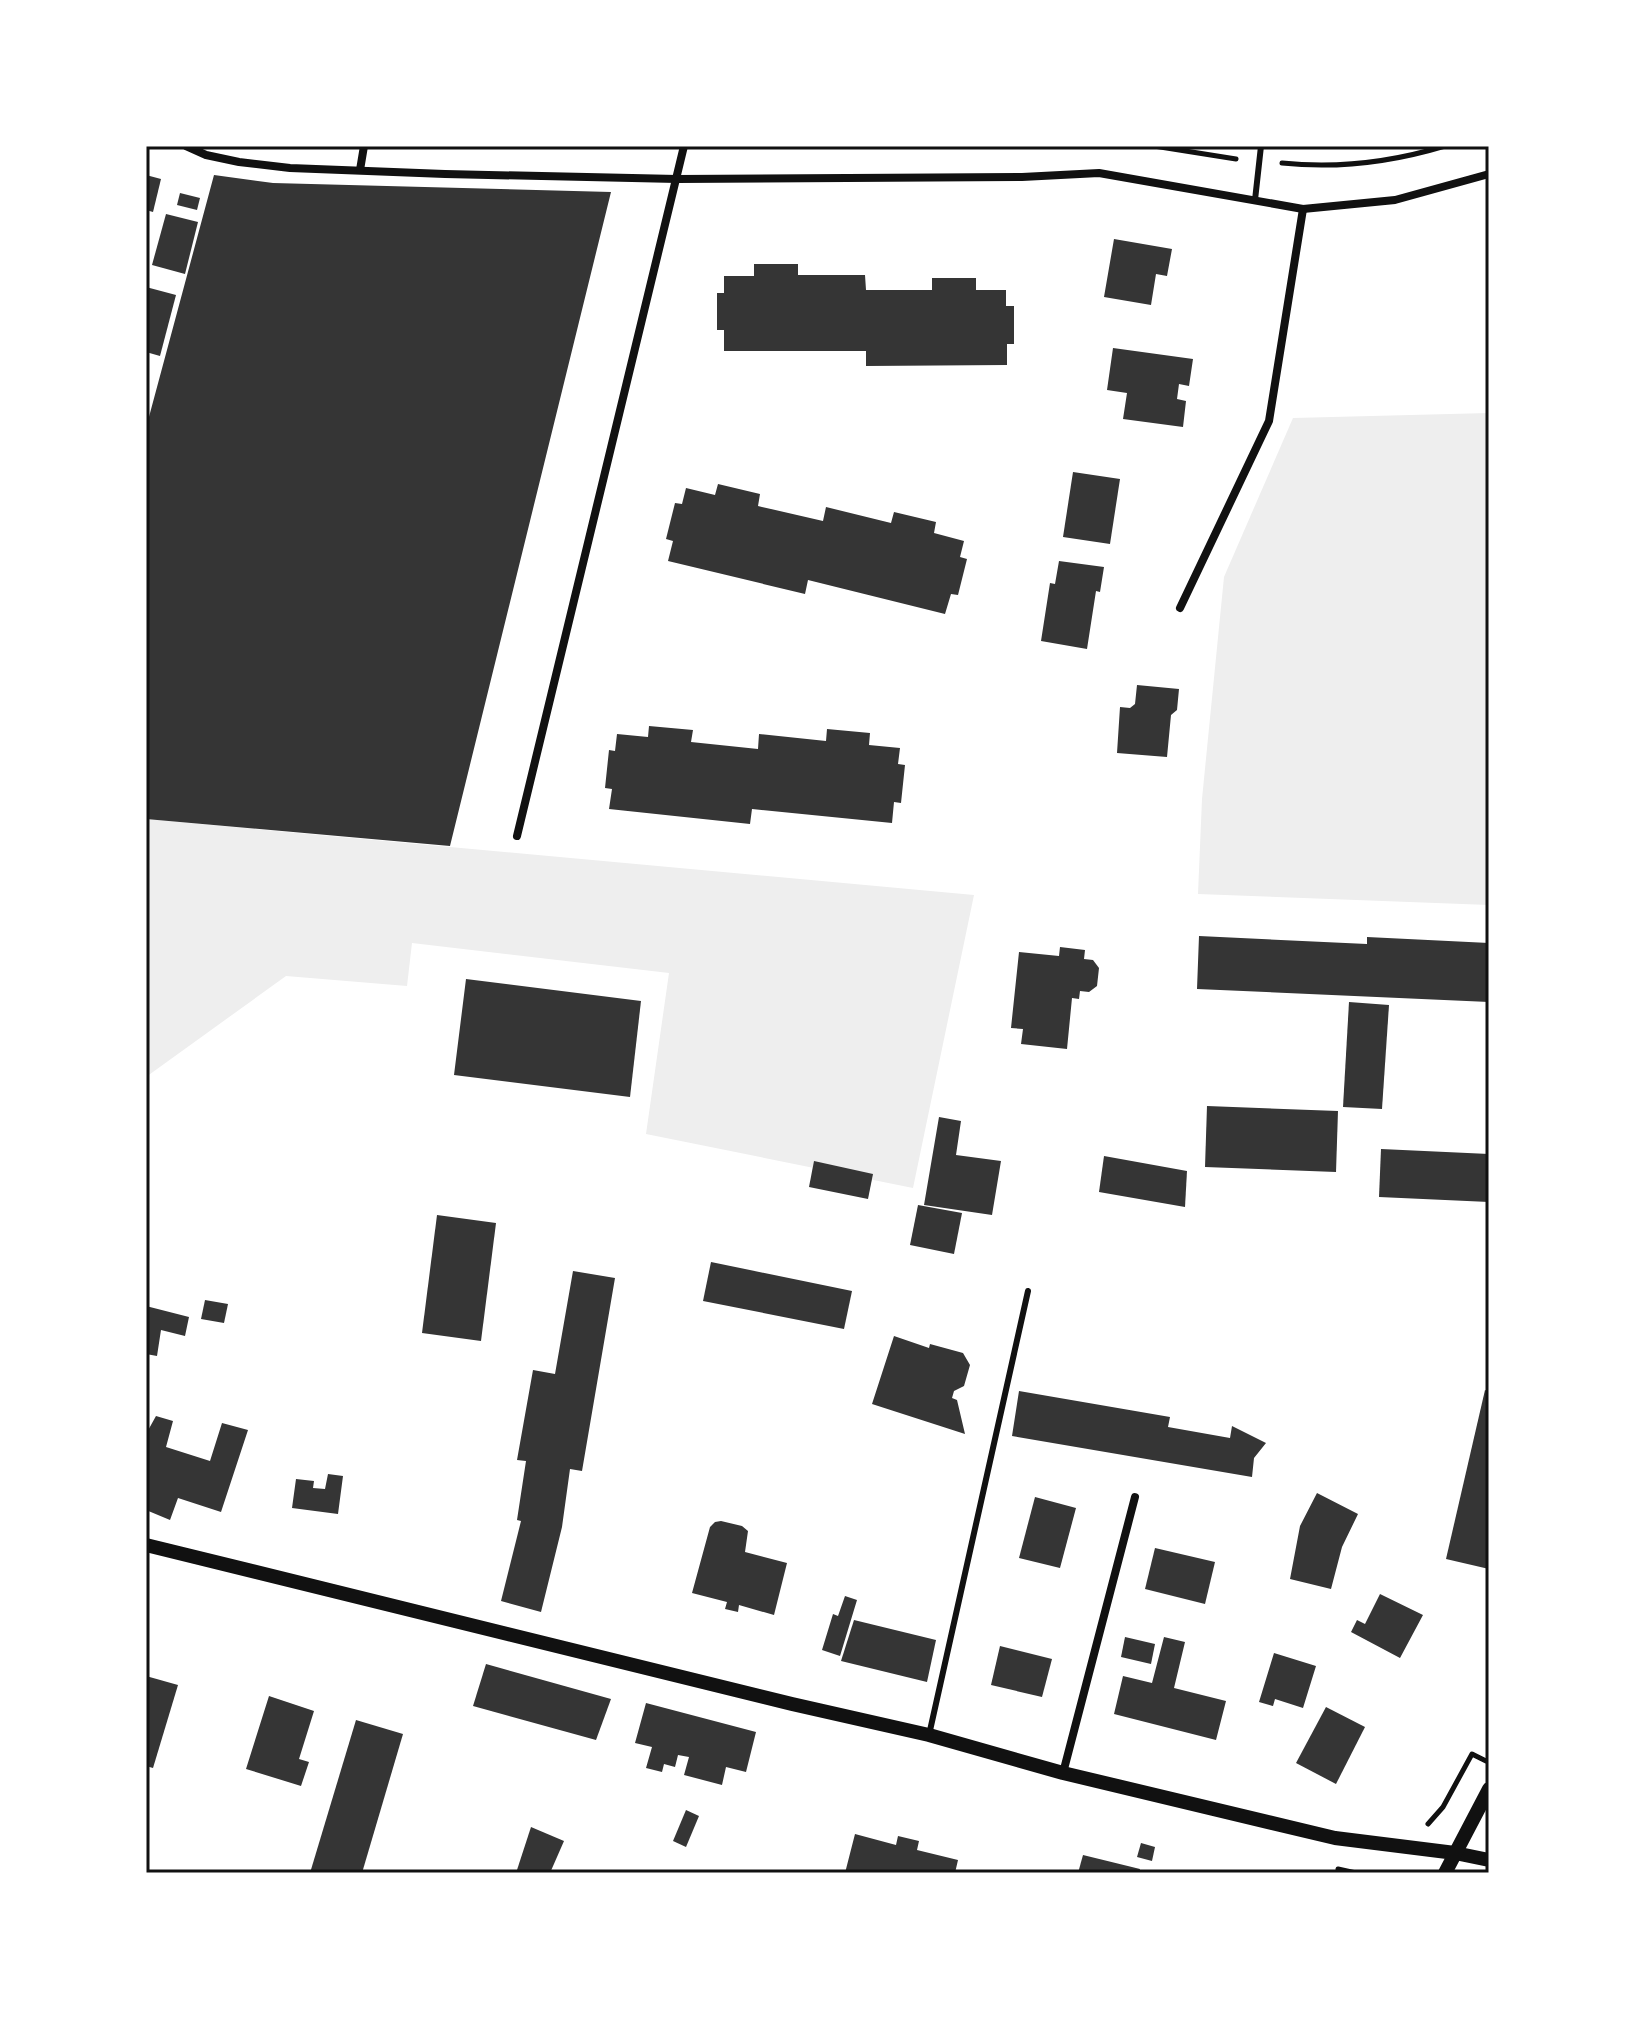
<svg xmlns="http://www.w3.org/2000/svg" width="1635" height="2019" font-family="'Varela Round',sans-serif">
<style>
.green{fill:#eee}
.building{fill:#353535}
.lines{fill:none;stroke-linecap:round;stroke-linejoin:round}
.path{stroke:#111;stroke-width:5}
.service{stroke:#111;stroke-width:6}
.minor{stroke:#111;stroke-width:8}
.tertiary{stroke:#111;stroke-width:14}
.neatline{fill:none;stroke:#111;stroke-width:3}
</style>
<rect width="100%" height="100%" fill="#fff"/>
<!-- green -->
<g class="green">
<path d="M 1489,413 L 1489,905 L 1198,894 L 1202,799 L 1224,577 L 1293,418 Z"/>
<path d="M 146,819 L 974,895 L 913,1188 L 646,1134 L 669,973 L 412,943 L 407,986 L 286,976 L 146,1077 Z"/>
</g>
<!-- building -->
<g class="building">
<path d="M 146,175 L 161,179 L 153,212 L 146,210 Z"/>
<path d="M 214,175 L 273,183 L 611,192 L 450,846 L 146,819 L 146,428 Z"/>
<path d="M 180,193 L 200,198 L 197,210 L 177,205 Z"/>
<path d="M 166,214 L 198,222 L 185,274 L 152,265 Z"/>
<path d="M 1114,239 L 1172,249 L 1167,276 L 1156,274 L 1151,305 L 1104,297 Z"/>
<path d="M 754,264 L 798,264 L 798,275 L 865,275 L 866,290 L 932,290 L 932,278 L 976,278 L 976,290 L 1006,290 L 1006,306 L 1014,306 L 1014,344 L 1007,344 L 1007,365 L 866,366 L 866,351 L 724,351 L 724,330 L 717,330 L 717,293 L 724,293 L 724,276 L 754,276 Z"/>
<path d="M 146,287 L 176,295 L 160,356 L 146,352 Z"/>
<path d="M 1113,348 L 1193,359 L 1189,386 L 1179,384 L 1177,399 L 1186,401 L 1183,427 L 1123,419 L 1127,393 L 1107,390 Z"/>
<path d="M 1073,472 L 1120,479 L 1110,544 L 1063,537 Z"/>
<path d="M 718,484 L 760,494 L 758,506 L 823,521 L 826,507 L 891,523 L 894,512 L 936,522 L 934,533 L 964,541 L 960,557 L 967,559 L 958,595 L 951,594 L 945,614 L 808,580 L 805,594 L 668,561 L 673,541 L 666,539 L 675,503 L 682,504 L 686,488 L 715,495 Z"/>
<path d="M 1059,561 L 1104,567 L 1100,592 L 1096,591 L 1087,649 L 1041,641 L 1050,583 L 1055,584 Z"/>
<path d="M 1137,685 L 1179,689 L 1177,710 L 1171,715 L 1167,757 L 1117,753 L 1120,707 L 1130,708 L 1135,704 Z"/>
<path d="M 649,726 L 693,730 L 691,742 L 758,749 L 759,734 L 826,741 L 827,729 L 870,733 L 869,745 L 900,748 L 898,764 L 905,765 L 901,803 L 894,802 L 892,823 L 752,809 L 750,824 L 609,809 L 612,789 L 605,788 L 609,750 L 615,751 L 617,734 L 648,737 Z"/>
<path d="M 1199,936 L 1367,944 L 1367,937 L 1489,943 L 1489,1002 L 1197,989 Z"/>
<path d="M 1060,947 L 1085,950 L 1084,959 L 1093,960 L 1099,968 L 1097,986 L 1089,992 L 1080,991 L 1079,999 L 1072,998 L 1067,1049 L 1021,1044 L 1023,1029 L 1011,1028 L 1019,952 L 1059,956 Z"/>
<path d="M 466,979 L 641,1001 L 630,1097 L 454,1075 Z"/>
<path d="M 1349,1002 L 1389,1005 L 1382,1109 L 1343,1107 Z"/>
<path d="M 1207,1106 L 1338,1111 L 1336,1172 L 1205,1167 Z"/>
<path d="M 939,1117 L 961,1121 L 956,1155 L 1001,1161 L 992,1215 L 924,1205 Z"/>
<path d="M 1381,1149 L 1489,1154 L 1489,1202 L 1379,1197 Z"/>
<path d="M 1104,1156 L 1187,1171 L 1185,1207 L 1099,1192 Z"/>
<path d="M 814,1161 L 873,1174 L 868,1199 L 809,1187 Z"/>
<path d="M 918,1205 L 962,1213 L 954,1254 L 910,1245 Z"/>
<path d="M 437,1215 L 496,1223 L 481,1341 L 422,1333 Z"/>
<path d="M 711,1262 L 852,1291 L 844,1329 L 703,1301 Z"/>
<path d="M 573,1271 L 615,1278 L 582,1471 L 570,1469 L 562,1527 L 541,1612 L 501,1601 L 521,1521 L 517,1520 L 526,1461 L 517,1460 L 533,1370 L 555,1374 Z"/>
<path d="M 205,1300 L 228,1304 L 224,1323 L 201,1319 Z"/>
<path d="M 146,1306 L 189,1317 L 185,1336 L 161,1330 L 157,1356 L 146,1354 Z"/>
<path d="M 894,1336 L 929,1348 L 930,1344 L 963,1353 L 970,1365 L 964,1386 L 954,1391 L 952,1398 L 957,1400 L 965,1434 L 872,1404 Z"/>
<path d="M 1485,1390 L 1489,1392 L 1489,1569 L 1446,1559 Z"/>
<path d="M 1019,1391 L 1170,1417 L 1168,1427 L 1230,1438 L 1232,1426 L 1266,1443 L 1254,1458 L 1252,1477 L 1012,1436 Z"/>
<path d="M 156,1416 L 173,1421 L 166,1447 L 210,1461 L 222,1423 L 248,1430 L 221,1512 L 178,1498 L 170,1520 L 146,1510 L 146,1434 Z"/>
<path d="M 328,1474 L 343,1476 L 338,1514 L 292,1508 L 296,1479 L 314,1481 L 313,1488 L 325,1489 Z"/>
<path d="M 1317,1493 L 1358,1514 L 1342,1547 L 1331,1589 L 1290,1579 L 1300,1526 Z"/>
<path d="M 1035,1497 L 1076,1508 L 1060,1568 L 1019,1558 Z"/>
<path d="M 721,1521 L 742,1526 L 748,1531 L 745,1552 L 787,1563 L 774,1615 L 739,1605 L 738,1612 L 725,1609 L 727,1602 L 692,1593 L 710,1527 L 715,1522 Z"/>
<path d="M 1155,1548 L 1215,1562 L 1205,1604 L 1145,1589 Z"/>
<path d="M 1380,1594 L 1423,1615 L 1400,1658 L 1351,1632 L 1357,1620 L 1365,1624 Z"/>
<path d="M 845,1596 L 857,1600 L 840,1656 L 822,1650 L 833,1614 L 838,1616 Z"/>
<path d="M 854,1620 L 936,1640 L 927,1682 L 841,1661 Z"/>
<path d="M 1125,1637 L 1155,1644 L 1151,1664 L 1121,1657 Z"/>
<path d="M 1164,1637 L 1185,1642 L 1174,1688 L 1226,1701 L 1216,1740 L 1114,1714 L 1123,1676 L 1152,1683 Z"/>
<path d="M 1000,1646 L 1052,1659 L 1042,1697 L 991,1685 Z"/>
<path d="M 1274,1653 L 1316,1666 L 1303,1708 L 1275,1699 L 1273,1706 L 1259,1702 Z"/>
<path d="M 486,1664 L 611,1699 L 596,1740 L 473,1706 Z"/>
<path d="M 146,1676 L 178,1685 L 153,1768 L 146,1766 Z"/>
<path d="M 269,1696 L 314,1711 L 299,1759 L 309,1762 L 301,1786 L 246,1769 Z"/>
<path d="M 646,1703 L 756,1732 L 746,1772 L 726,1767 L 722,1785 L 684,1775 L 689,1757 L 678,1755 L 675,1767 L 664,1764 L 662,1772 L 646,1768 L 652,1747 L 635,1743 Z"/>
<path d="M 1326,1707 L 1365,1727 L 1336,1784 L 1296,1763 Z"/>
<path d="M 356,1720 L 403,1734 L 362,1873 L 310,1873 Z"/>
<path d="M 686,1810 L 699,1816 L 686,1847 L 673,1841 Z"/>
<path d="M 531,1827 L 564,1841 L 550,1873 L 516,1873 Z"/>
<path d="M 855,1834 L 896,1845 L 898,1836 L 919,1841 L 917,1850 L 958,1860 L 955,1873 L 845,1873 Z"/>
<path d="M 1141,1843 L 1155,1847 L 1152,1861 L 1137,1857 Z"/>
<path d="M 1083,1855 L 1140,1869 L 1139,1873 L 1078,1873 Z"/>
</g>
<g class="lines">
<!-- path -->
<g class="path">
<path d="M 1154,146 L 1236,159"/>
<path d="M 1282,163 C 1338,169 1392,162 1445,146"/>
<path d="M 1428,1824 L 1443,1807 L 1472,1754 L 1486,1761"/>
<path d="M 1338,1869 L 1356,1873"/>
</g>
<!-- service -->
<g class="service">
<path d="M 1255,200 L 1261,146"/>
<path d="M 929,1735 L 1028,1291"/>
</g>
<!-- minor -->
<g class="minor">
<path d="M 186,146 L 206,155 L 239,162 L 290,168 L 445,174 L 677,179 L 1022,177 L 1099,173 L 1303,209 L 1395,200 L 1489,174"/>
<path d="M 360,170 L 364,146"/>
<path d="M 1180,608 L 1269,421 L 1303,209"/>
<path d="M 517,836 L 684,146"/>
<path d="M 1063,1773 L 1135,1497"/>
</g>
<!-- tertiary -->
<g class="tertiary">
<path d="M 146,1545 L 792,1704 L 929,1735 L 1063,1773 L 1335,1838 L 1455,1853 L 1489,1860"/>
<path d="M 1445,1873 L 1489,1789"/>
</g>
</g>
<!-- border -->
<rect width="1635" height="2019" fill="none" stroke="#ffffff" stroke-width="296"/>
<rect x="148" y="148" width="1339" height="1723" class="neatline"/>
</svg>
